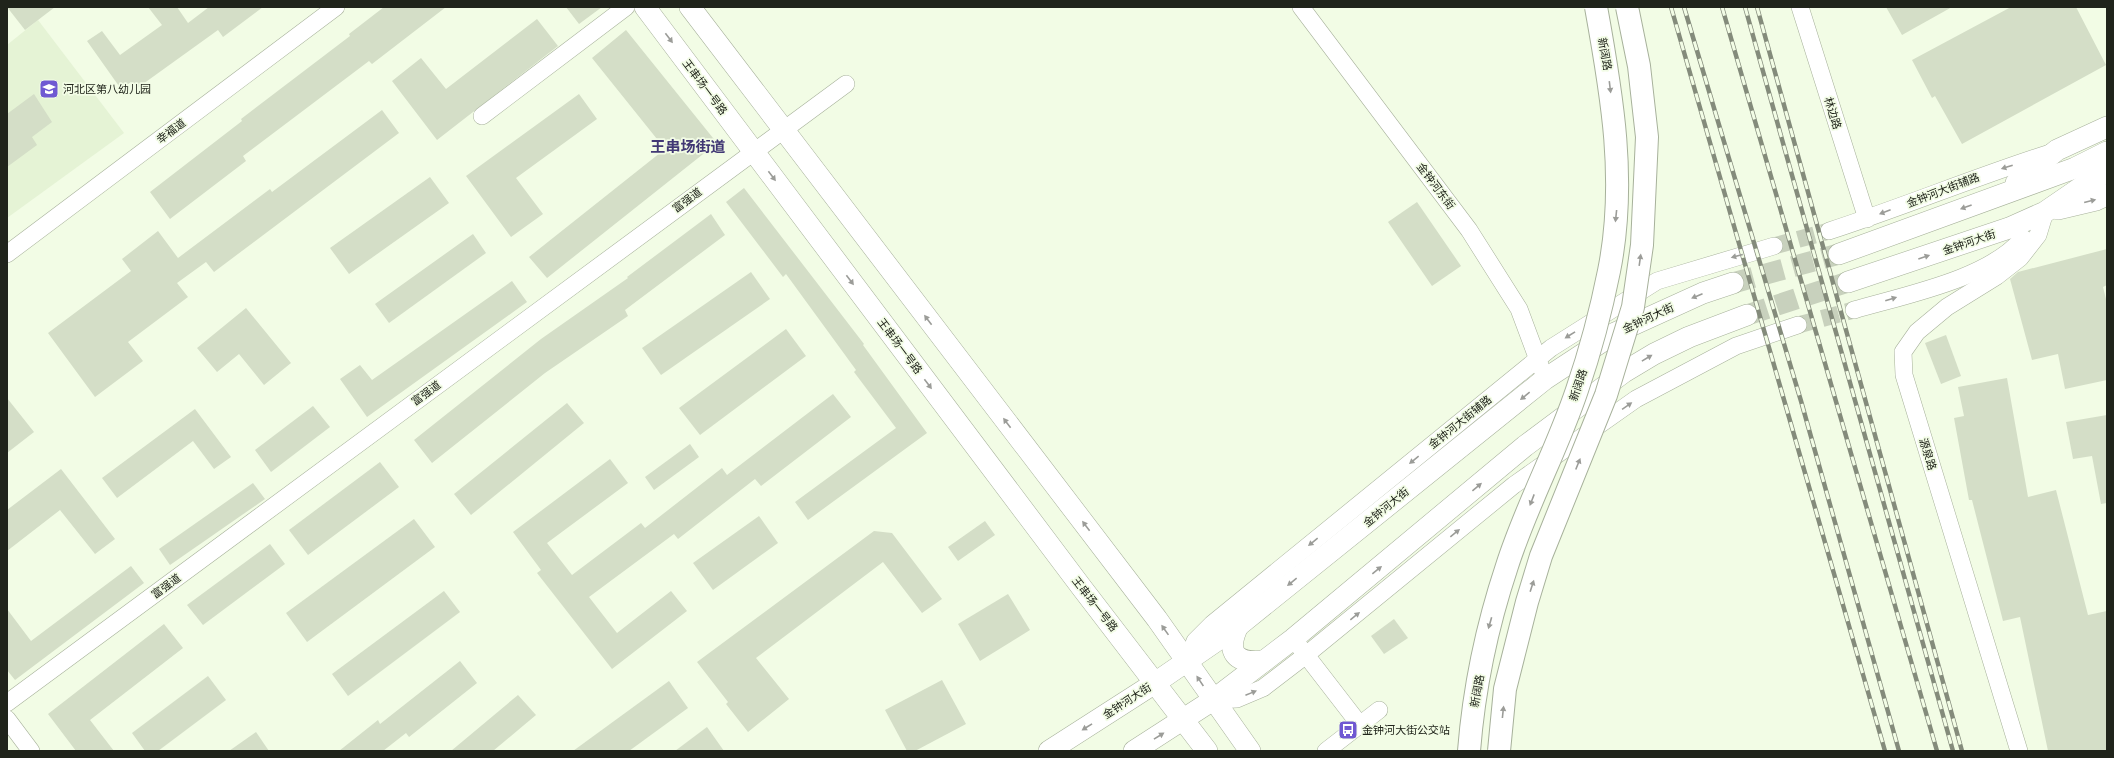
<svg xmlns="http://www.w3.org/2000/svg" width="2114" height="758" font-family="'IBM Plex Sans','Noto Sans SC',sans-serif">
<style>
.built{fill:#e5f3d5}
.building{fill:#d4dec7}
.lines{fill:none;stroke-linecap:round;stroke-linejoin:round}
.minor-tunnel{stroke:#c8d1bd;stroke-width:17;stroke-dasharray:17 8;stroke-linecap:butt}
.major-tunnel{stroke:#c8d1bd;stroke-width:21;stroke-dasharray:21 10;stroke-linecap:butt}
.minor-casing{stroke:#a7b19b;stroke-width:18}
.major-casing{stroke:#a7b19b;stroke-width:22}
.minor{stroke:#fff;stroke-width:17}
.major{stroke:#fff;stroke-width:21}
.rail-casing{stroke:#848b7b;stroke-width:4.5}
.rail{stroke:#f2fce5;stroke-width:3;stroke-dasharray:9;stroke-linecap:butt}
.highway-bridge-casing{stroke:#a7b19b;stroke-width:24;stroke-linecap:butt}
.highway-bridge{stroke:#fff;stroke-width:22}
.oneway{fill:#9b9c98}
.labels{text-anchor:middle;stroke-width:3.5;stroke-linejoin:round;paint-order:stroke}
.street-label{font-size:11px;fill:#20241b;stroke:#f2fce5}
.poi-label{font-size:11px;fill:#20241b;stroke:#f2fce5;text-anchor:start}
.district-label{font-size:15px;font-weight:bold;fill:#413874;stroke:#f2fce5}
</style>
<rect width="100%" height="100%" fill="#f2fce5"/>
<!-- built -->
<path class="built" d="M 38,20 L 124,133 L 7,218 L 7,45 Z"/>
<!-- building -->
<g class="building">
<path d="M 7,7 L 55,7 L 25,30 Z"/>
<path d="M 148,7 L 177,7 L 188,23 L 209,7 L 263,7 L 223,37 L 218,30 L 136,89 L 131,82 L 121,89 L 87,41 L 102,31 L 120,55 L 162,25 Z"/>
<path d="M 384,7 L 446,7 L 372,64 L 369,61 L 243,156 L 246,161 L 170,219 L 150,192 L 242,121 L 241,119 L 350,36 L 349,34 Z"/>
<path d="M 566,7 L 602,7 L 579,24 Z"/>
<path d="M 1886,7 L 1952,7 L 1902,35 Z"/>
<path d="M 2011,7 L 2076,7 L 2106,65 L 1962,144 L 1935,96 L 1932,98 L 1912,60 Z"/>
<path d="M 537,19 L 558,46 L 437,140 L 392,81 L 421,58 L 446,89 Z"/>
<path d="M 626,30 L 717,143 L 547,278 L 529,257 L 665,149 L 592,58 Z"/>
<path d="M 34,94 L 52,122 L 32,137 L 37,145 L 7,167 L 7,114 Z"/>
<path d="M 579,94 L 597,119 L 516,178 L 543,214 L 511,237 L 466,176 Z"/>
<path d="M 382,110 L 399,133 L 214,272 L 206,262 L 177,283 L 188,297 L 128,342 L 143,361 L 95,397 L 48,333 L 131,271 L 122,259 L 158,231 L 178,258 L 270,189 L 272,192 Z"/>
<path d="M 430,177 L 449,203 L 349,274 L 330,248 Z"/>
<path d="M 744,188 L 864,344 L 863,345 L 927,433 L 808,520 L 795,502 L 896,428 L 854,372 L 856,370 L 786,274 L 783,277 L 726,202 Z"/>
<path d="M 1417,202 L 1461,266 L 1432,286 L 1388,222 Z"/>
<path d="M 711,214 L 725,235 L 625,310 L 628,316 L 545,373 L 432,463 L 414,440 L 541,339 L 628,278 L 627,277 Z"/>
<path d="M 473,234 L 486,253 L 389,323 L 375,304 Z"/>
<path d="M 2107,249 L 2107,285 L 2103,287 L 2107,303 L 2107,380 L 2065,389 L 2058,354 L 2032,360 L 2010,279 L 2018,272 Z"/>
<path d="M 751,272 L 770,299 L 661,375 L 642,348 Z"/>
<path d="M 512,281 L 527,302 L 367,417 L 340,379 L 360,365 L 372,380 Z"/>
<path d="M 246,308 L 291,363 L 264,385 L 239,354 L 217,372 L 197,348 Z"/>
<path d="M 786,329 L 806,356 L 700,435 L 679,408 Z"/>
<path d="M 1946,335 L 1961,376 L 1941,384 L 1925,343 Z"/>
<path d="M 2007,378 L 2028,497 L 2056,490 L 2088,615 L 2107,611 L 2107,751 L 2048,751 L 2020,617 L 2003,621 L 1972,500 L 1969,500 L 1954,418 L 1964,416 L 1958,387 Z"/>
<path d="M 833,394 L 851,417 L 761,486 L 755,479 L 678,539 L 674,534 L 589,597 L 617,633 L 671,591 L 687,611 L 612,669 L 537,573 L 541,570 L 513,532 L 610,459 L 628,483 L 547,543 L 572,575 L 641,523 L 645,528 L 722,468 L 727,475 Z"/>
<path d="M 7,398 L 34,432 L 7,453 Z"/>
<path d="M 567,403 L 584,423 L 471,515 L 454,494 Z"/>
<path d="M 313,406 L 330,427 L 271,472 L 255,450 Z"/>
<path d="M 195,409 L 231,457 L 214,469 L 193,441 L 117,498 L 102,478 Z"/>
<path d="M 2107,415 L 2107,503 L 2101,504 L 2092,456 L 2073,459 L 2066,422 Z"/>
<path d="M 690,444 L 699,457 L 654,490 L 645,477 Z"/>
<path d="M 380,462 L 399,487 L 308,555 L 289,530 Z"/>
<path d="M 61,469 L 115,539 L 95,554 L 60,510 L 7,551 L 7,510 Z"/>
<path d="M 253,483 L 265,499 L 170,565 L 159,549 Z"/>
<path d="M 759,516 L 778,543 L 713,590 L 693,563 Z"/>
<path d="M 414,519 L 435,547 L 307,642 L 286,613 Z"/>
<path d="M 985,521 L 995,535 L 958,561 L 948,547 Z"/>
<path d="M 874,531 L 892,533 L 942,599 L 922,613 L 883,562 L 756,658 L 789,699 L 748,732 L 726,704 L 728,702 L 697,662 Z"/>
<path d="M 270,544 L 285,564 L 203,625 L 187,605 Z"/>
<path d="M 131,566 L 144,583 L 15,680 L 7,670 L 7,609 L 31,641 Z"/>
<path d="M 444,591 L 460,612 L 348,696 L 332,674 Z"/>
<path d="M 1008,594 L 1030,630 L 980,661 L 958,624 Z"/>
<path d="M 1394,619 L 1408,638 L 1384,654 L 1371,636 Z"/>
<path d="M 164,624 L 183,648 L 90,720 L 114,751 L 76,751 L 48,714 Z"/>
<path d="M 460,661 L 477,683 L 409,737 L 406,733 L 383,751 L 339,751 L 378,720 L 380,724 Z"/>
<path d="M 208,676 L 226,700 L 158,751 L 145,751 L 132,733 Z"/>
<path d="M 942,680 L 966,724 L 915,751 L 907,751 L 885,710 Z"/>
<path d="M 669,681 L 688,708 L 629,751 L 573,751 Z"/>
<path d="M 518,695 L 536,715 L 493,751 L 451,751 Z"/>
<path d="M 707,727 L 724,751 L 675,751 Z"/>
<path d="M 256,732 L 269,751 L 229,751 Z"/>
</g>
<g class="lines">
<!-- minor-tunnel -->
<g class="minor-tunnel">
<path d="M 1774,246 L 1829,231"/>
<path d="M 1798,325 L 1854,310"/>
</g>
<!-- major-tunnel -->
<g class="major-tunnel">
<path d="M 1733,283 L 1839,254"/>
<path d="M 1747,315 L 1848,282"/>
</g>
<defs>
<g id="minor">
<path d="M 1301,7 L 1469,230 L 1519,309 L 1541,368"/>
<path d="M 1800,7 L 1867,219"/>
<path d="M 482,116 L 626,7"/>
<path d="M 1829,231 C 1903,207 1975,177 2050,153"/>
<path d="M 7,254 L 336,7"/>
<path d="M 1854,310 C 1905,295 1989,279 2023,238"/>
<path d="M 1299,646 L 1360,725"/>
<path d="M 1187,662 L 1195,641 L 1212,624 L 1551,348 L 1657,281 L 1774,246"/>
<path d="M 1213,700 L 1237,699 L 1263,688 L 1306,655 L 1514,485 L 1636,399 L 1736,346 L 1798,325"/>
<path d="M 7,703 L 846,84"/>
<path d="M 7,719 L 31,751"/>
<path d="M 1326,751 L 1379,710"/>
<path d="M 2019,751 L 1904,375 L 1903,352 L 1917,332 L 1947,307 L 1997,276 L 2020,258 L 2038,235 L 2045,212"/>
</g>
<g id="major">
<path d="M 645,7 L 1082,588 L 1207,751"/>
<path d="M 690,7 L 1157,619 L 1250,751"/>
<path d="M 2016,183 L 2057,150 L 2107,127"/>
<path d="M 2058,209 L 2096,200 L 2107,195"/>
<path d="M 1839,254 L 2075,168 L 2107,152"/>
<path d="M 1848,282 L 2009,228 L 2045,212 L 2083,186 L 2107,172"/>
<path d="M 1238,626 C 1225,653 1236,664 1264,661"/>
<path d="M 1049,751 L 1155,683 L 1238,626 L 1545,379 L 1615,333 L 1703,293 L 1733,283"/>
<path d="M 1134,751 L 1213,700 L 1293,639 L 1525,446 L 1624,372 L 1654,354 L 1689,337 L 1747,315"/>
</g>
</defs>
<!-- minor casing -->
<use href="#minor" class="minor-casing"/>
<!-- major casing -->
<use href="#major" class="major-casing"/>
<!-- minor -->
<use href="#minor" class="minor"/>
<!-- major -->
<use href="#major" class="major"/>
<defs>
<g id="rail">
<path d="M 1671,7 L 1885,751"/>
<path d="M 1684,7 L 1801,401 L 1899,751"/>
<path d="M 1722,7 L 1937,751"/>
<path d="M 1745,7 L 1953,751"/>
<path d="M 1757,7 L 1962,751"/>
</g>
</defs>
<!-- rail casing -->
<use href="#rail" class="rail-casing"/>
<!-- rail -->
<use href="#rail" class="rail"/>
<defs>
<g id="highway-bridge">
<path d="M 1469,751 C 1474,688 1487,626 1507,566 C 1526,506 1557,450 1577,390 C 1590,352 1601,311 1609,271 C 1627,182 1612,95 1596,7"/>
<path d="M 1499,751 L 1505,689 L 1527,602 L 1541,556 L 1606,395 L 1633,307 L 1642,245 L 1647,137 L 1639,66 L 1627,7"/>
</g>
</defs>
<!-- highway-bridge casing -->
<use href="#highway-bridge" class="highway-bridge-casing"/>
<!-- highway-bridge -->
<use href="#highway-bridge" class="highway-bridge"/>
</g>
<!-- one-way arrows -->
<defs><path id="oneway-solid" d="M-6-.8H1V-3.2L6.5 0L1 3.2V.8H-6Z"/></defs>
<g class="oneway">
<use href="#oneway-solid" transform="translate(669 38) rotate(53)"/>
<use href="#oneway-solid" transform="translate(1610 87) rotate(83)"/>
<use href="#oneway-solid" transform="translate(2007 167) rotate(162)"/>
<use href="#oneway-solid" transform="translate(772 176) rotate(53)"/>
<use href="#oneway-solid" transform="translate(2090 201) rotate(-14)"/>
<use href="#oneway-solid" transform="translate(1966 207) rotate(160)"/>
<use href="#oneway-solid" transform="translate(1885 212) rotate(159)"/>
<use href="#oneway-solid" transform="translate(1616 216) rotate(96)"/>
<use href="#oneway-solid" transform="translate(1737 256) rotate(165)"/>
<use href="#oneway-solid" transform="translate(1924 257) rotate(-19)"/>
<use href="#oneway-solid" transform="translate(1640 260) rotate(-82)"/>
<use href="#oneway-solid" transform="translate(850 280) rotate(53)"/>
<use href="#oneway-solid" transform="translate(1697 296) rotate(157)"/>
<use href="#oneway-solid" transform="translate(1891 299) rotate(-17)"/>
<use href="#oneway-solid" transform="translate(928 320) rotate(-127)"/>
<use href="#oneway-solid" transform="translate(1570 335) rotate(148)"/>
<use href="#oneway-solid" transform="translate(1647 358) rotate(-31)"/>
<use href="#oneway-solid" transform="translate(928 384) rotate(53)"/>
<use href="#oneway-solid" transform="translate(1525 396) rotate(141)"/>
<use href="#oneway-solid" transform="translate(1627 406) rotate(-35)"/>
<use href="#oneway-solid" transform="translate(1007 423) rotate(-127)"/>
<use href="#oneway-solid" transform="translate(1414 460) rotate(141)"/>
<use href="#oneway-solid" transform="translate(1578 464) rotate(-68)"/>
<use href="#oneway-solid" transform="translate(1477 487) rotate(-40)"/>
<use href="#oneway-solid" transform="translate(1532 500) rotate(111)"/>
<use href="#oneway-solid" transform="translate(1086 526) rotate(-127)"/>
<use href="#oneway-solid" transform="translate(1455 533) rotate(-39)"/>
<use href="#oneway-solid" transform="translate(1313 542) rotate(141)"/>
<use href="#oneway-solid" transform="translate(1377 570) rotate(-39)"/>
<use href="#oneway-solid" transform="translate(1292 582) rotate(141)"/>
<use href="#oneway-solid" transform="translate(1532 586) rotate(-72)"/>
<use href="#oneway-solid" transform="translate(1355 616) rotate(-39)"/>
<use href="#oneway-solid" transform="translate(1490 623) rotate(106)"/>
<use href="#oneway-solid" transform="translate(1165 630) rotate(-125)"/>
<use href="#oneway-solid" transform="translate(1200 681) rotate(-124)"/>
<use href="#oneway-solid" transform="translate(1251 693) rotate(-22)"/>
<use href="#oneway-solid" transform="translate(1503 712) rotate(-84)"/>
<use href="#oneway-solid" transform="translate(1087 727) rotate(148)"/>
<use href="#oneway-solid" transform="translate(1159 736) rotate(-32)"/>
</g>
<!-- icons -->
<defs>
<symbol id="school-square" viewBox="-11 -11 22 22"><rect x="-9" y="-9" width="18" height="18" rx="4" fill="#6f58d2" stroke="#f2fce5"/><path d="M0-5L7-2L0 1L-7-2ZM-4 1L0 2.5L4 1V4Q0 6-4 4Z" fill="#fff"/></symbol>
<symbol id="bus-square" viewBox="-11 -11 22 22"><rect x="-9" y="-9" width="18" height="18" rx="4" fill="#6f58d2" stroke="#f2fce5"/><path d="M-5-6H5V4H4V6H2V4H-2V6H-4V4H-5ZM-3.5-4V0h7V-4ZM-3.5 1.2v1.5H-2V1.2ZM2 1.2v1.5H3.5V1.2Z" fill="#fff"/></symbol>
</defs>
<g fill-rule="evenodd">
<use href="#school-square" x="38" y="78" width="22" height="22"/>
<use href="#bus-square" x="1337" y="719" width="22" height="22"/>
</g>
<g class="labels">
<!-- street labels -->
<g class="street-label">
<text transform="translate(1605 54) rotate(79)" y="4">新阔路</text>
<text transform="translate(705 87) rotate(53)" y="4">王串场一号路</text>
<text transform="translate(1833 113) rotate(73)" y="4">林边路</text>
<text transform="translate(171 131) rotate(-37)" y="4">幸福道</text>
<text transform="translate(1436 186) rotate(53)" y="4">金钟河东街</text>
<text transform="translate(1943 190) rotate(-21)" y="4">金钟河大街辅路</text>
<text transform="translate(687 200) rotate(-36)" y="4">富强道</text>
<text transform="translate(1969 242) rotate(-19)" y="4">金钟河大街</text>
<text transform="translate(1648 318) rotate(-25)" y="4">金钟河大街</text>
<text transform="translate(900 346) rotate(53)" y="4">王串场一号路</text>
<text transform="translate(1578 385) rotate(-71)" y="4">新阔路</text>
<text transform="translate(426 393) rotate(-36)" y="4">富强道</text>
<text transform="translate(1460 422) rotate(-39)" y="4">金钟河大街辅路</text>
<text transform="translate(1928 454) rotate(73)" y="4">源泉路</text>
<text transform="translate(1386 507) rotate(-39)" y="4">金钟河大街</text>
<text transform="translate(166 586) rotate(-36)" y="4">富强道</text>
<text transform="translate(1095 604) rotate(52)" y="4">王串场一号路</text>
<text transform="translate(1477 691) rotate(-80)" y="4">新阔路</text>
<text transform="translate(1127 701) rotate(-33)" y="4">金钟河大街</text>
</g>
<!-- poi labels -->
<g class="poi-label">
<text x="63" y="93">河北区第八幼儿园</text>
<text x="1362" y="734">金钟河大街公交站</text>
</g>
<!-- district labels -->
<g class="district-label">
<text x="688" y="152">王串场街道</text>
</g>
</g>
<!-- border -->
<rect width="2114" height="758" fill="none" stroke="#20241b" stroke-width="16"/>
</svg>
